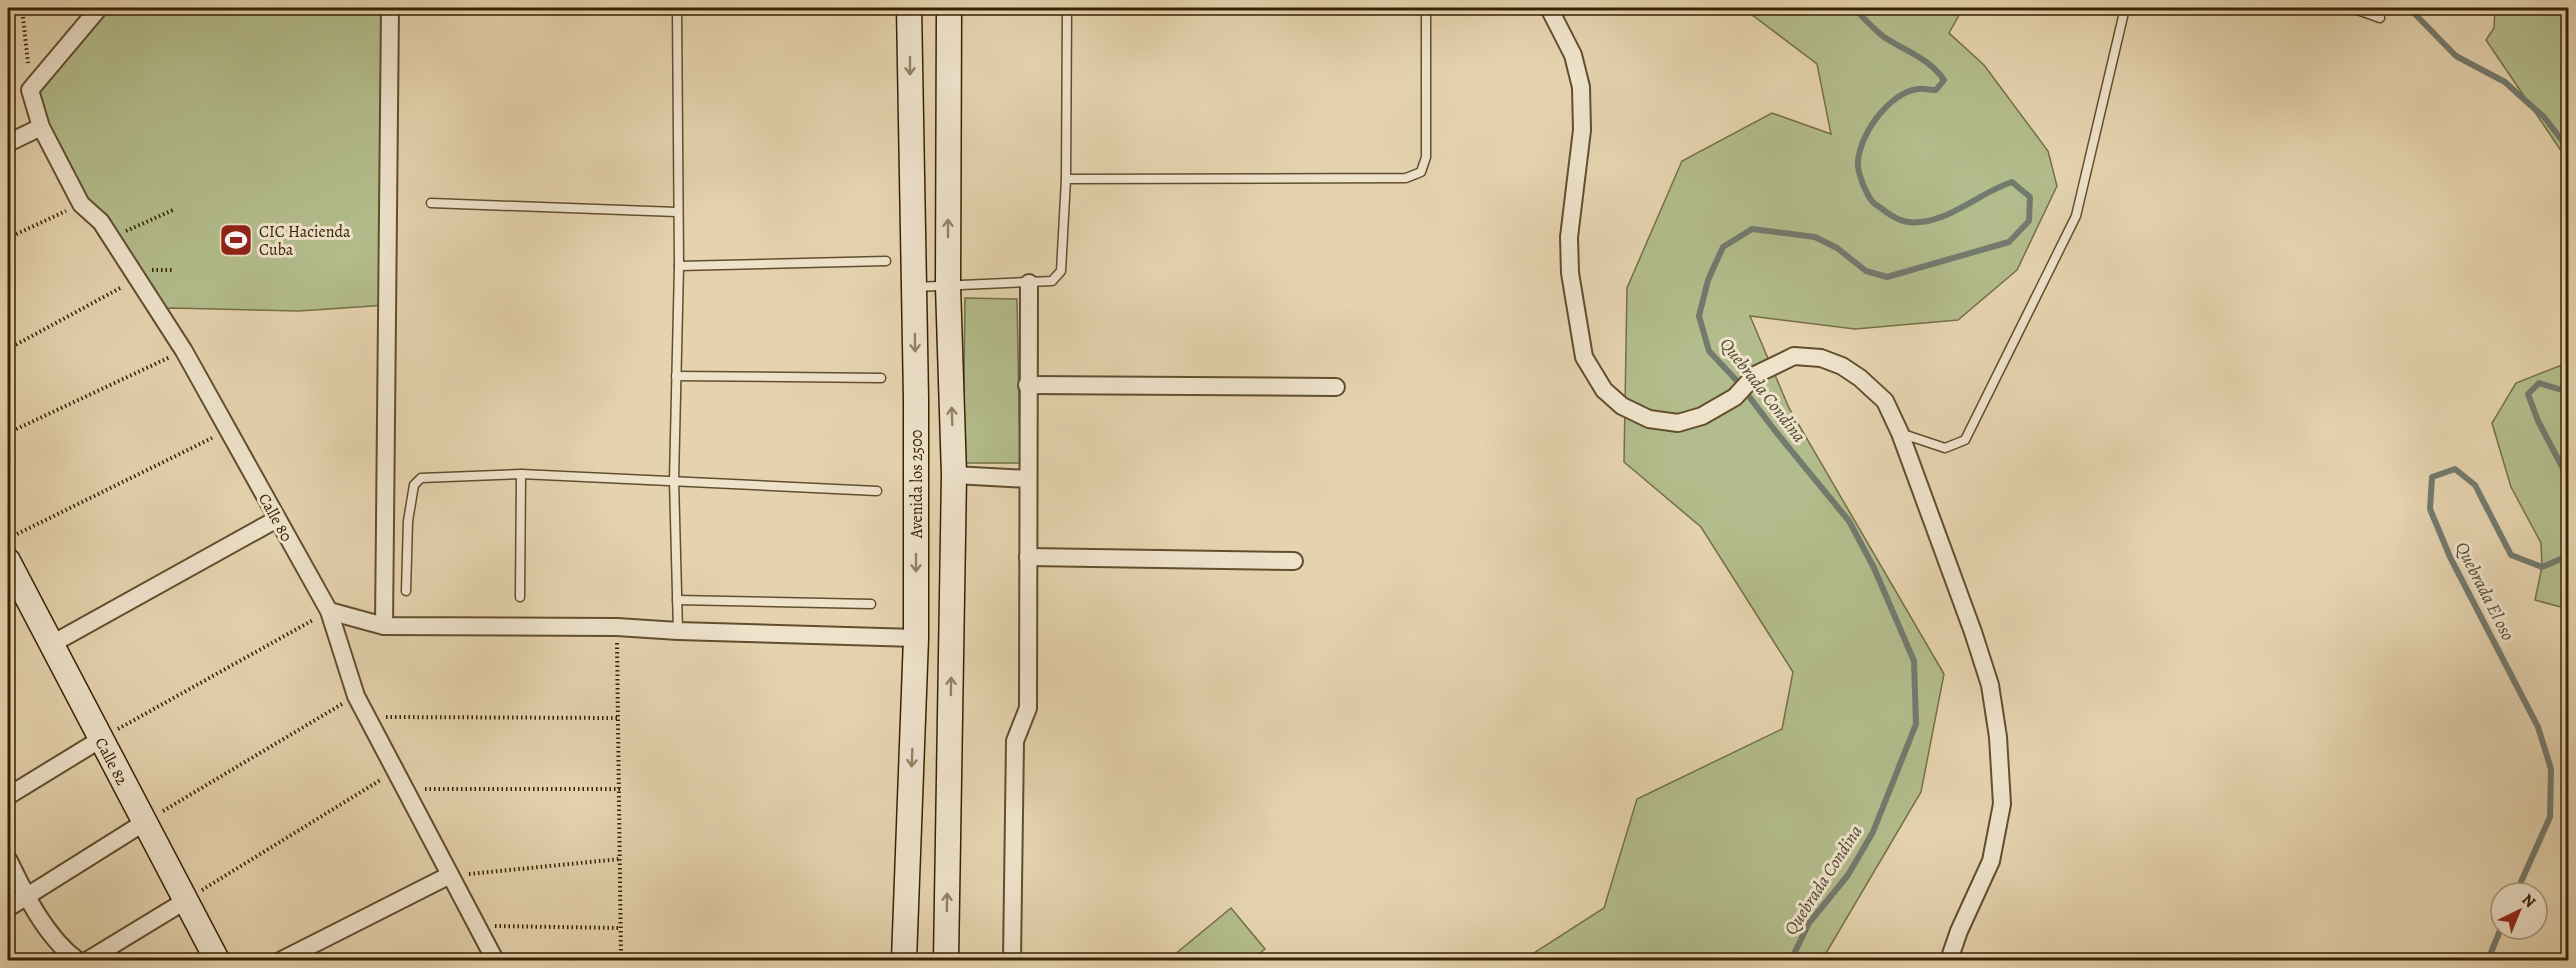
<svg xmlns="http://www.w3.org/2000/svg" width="2576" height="968" font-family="Alegreya,serif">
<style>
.green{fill:#b3bc8c;stroke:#756f47;stroke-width:1.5}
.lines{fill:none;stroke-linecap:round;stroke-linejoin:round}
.stream{stroke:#737a6e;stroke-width:6}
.lane-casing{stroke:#624e2d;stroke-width:11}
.street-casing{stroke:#624e2d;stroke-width:20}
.secondary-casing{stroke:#372202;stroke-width:27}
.path{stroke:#372202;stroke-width:4;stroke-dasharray:1.5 3;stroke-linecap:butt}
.lane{stroke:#eee2cb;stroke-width:8}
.street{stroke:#eee2cb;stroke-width:16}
.secondary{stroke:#eee2cb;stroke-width:24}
.oneway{stroke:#928266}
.labels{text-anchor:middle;stroke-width:6;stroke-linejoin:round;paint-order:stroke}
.poi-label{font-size:16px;fill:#372202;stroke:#eee2cb;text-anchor:start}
.street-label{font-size:16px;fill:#372202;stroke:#eee2cb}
.water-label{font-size:18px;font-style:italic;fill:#50472f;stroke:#eee2cb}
</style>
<rect width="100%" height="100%" fill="#e5d3af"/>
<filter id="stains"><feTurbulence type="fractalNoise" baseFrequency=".00333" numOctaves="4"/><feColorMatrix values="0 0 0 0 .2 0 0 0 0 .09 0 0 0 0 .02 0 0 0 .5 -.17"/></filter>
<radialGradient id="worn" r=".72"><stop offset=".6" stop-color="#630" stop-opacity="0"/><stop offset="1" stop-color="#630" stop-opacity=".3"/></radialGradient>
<!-- green -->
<g class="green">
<path d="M 99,8 L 390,8 L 387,305 L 299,311 L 171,308 L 159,311 L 81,204 L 30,90 Z"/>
<path d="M 1743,8 L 1963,8 L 1949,33 L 1984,65 L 2048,151 L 2057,186 L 2017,270 L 1958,320 L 1855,329 L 1750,316 L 1789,408 L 1944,674 L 1921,792 L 1822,960 L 1523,960 L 1604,908 L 1637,799 L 1782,729 L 1793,672 L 1701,527 L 1624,462 L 1627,288 L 1682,161 L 1772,113 L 1831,134 L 1817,64 Z"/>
<path d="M 2495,8 L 2568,8 L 2568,161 L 2486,40 L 2494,28 Z"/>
<path d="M 965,298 L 1017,299 L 1020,463 L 963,463 Z"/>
<path d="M 2559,366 L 2568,371 L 2568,609 L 2535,600 L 2542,567 L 2541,543 L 2511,487 L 2492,423 L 2516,383 Z"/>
<path d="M 1231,908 L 1265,949 L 1251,960 L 1168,960 Z"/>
</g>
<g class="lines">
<!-- stream -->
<g class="stream">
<path d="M 2409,8 L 2456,56 L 2505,82 L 2518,94 L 2544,117 L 2568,148"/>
<path d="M 2568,392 L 2539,383 L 2528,394 L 2538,421 L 2568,478"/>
<path d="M 2516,893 L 2550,817 L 2551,769 L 2538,727 L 2450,557 L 2430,509 L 2432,477 L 2455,469 L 2475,485 L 2511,555 L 2542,567 L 2568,556"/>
<path d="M 1791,960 L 1809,923 L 1848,875 L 1873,832 L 1916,724 L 1914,661 L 1874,568 L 1849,521 L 1776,432 L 1738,382 L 1709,351 L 1699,316 L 1708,280 L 1723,247 L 1752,229 L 1815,237 L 1837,248 L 1866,271 L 1887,277 L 2009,242 L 2029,221 L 2030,197 L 2012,182 C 1981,192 1953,219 1920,222 C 1906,224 1896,219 1886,212 C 1882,208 1875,205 1872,201 C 1866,194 1859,175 1858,167 C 1856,138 1889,92 1918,89 C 1924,88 1931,90 1936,90 L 1944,80 C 1929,58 1905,51 1884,37 C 1873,29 1863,17 1854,8"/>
<path d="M 2488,960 L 2501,928"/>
</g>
<defs>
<g id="lane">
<path d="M 677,8 L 679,266 L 674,480 L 678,631"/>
<path d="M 2352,8 L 2380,18"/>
<path d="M 1066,179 L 1067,8"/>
<path d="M 431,203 L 677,212"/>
<path d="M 679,266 L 886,261"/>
<path d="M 915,287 L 1052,281 L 1061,271 L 1066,179 L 1406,178 L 1421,172 L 1426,157 L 1426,8"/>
<path d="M 676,376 L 881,378"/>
<path d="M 1900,433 L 1945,448 L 1965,440 L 2076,216 L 2125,8"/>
<path d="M 406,591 L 408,521 L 414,485 L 421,478 L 521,474 L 877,491"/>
<path d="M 520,597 L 521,474"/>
<path d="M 677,600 L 871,604"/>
</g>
<g id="street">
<path d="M 99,8 L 30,90 L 41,127 L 81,204 L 101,222 L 184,351 L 329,611 L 356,696 L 495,960"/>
<path d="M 1549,8 L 1573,55 L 1581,87 L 1582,130 L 1569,237 L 1570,273 L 1584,357 L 1604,390 L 1622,406 L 1649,419 L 1678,423 L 1702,416 L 1735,397 L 1755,375 L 1794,356 L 1821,358 L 1842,366 L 1860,378 L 1885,401 L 1900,433 L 1973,632 L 1990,685 L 1998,737 L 2002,804 L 1991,861 L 1959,931 L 1949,960"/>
<path d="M 8,143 L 41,127"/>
<path d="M 1027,385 L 1336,387"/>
<path d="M 954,475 L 1028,479"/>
<path d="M 1028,557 L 1294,561"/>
<path d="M 329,611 L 384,626 L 617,627 L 678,631 L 916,638"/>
<path d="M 384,626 L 390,8"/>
<path d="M 50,645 L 277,519"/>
<path d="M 8,796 L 101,739"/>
<path d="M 8,859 C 25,894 45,936 77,960"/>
<path d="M 8,908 L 145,822"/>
<path d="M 88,960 L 185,901"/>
<path d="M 282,960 L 450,875"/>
<path d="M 1012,960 L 1015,741 L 1028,708 L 1029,283"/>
</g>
<g id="secondary">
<path d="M 8,561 L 217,960"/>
<path d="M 904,960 L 916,638 L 916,399 L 909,8"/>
<path d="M 946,960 L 954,475 L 948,286 L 949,8"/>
</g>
</defs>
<!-- lane casing -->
<use href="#lane" class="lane-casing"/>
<!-- street casing -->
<use href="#street" class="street-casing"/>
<!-- secondary casing -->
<use href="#secondary" class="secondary-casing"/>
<!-- path -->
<g class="path">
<path d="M 22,8 L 28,63"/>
<path d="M 126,231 L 173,210"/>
<path d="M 8,238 L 66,211"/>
<path d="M 152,270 L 172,270"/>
<path d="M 8,349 L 122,287"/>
<path d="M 8,433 L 170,357"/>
<path d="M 9,538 L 212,438"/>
<path d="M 617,643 L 621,960"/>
<path d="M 386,717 L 620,718"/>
<path d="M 118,729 L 313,620"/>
<path d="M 425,789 L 620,789"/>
<path d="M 163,811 L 342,704"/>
<path d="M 469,874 L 620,859"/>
<path d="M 202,890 L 382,779"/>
<path d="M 495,926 L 620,928"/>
</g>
<!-- lane -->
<use href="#lane" class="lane"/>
<!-- street -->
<use href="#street" class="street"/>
<!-- secondary -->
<use href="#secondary" class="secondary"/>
</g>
<!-- one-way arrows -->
<defs><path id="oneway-shaft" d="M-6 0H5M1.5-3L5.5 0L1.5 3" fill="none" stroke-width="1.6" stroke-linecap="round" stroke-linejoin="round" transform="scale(1.5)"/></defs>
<g class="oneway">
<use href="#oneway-shaft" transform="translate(910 66) rotate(90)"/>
<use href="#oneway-shaft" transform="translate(948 228) rotate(-90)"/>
<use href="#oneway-shaft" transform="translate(915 343) rotate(89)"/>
<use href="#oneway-shaft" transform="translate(952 416) rotate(-92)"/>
<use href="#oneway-shaft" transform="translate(916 563) rotate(90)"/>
<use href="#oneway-shaft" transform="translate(951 686) rotate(-89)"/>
<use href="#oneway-shaft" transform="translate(912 758) rotate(92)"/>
<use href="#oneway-shaft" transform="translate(947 902) rotate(-89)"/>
</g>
<!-- icons -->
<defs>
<symbol id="stadium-square" viewBox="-11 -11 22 22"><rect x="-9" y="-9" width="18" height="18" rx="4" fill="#8f2418" stroke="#eee2cb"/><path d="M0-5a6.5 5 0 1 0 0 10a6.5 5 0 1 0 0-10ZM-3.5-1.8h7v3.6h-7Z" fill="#fff"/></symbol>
</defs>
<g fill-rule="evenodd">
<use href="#stadium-square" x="217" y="221" width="38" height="38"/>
</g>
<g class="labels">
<!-- poi labels -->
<g class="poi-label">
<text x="259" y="237">CIC Hacienda<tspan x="259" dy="18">Cuba</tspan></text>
</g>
<!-- street labels -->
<g class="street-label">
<text transform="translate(916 484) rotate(-90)" y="6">Avenida los 2500</text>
<text transform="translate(276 517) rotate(61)" y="6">Calle 80</text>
<text transform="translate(112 761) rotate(62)" y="6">Calle 82</text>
</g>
<!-- water labels -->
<g class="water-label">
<text transform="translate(1763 390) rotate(52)" y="6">Quebrada Condina</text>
<text transform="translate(2485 591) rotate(63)" y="6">Quebrada El oso</text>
<text transform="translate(1823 880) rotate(-57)" y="6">Quebrada Condina</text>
</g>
</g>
<!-- margin -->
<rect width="2576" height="968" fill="none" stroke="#e5d3af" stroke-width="30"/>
<rect x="9" y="9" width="2558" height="950" fill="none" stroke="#372202" stroke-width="3"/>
<rect x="15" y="15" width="2546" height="938" fill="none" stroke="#372202" stroke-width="1.5"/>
<!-- north arrow -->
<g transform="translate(2519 911) rotate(43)"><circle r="28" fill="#eee2cb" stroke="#a5957b" stroke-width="1.5"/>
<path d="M0-4.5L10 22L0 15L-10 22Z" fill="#8f2418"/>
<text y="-9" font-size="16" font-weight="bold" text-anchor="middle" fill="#372202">N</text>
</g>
<rect width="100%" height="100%" filter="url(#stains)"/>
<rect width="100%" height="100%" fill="url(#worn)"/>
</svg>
